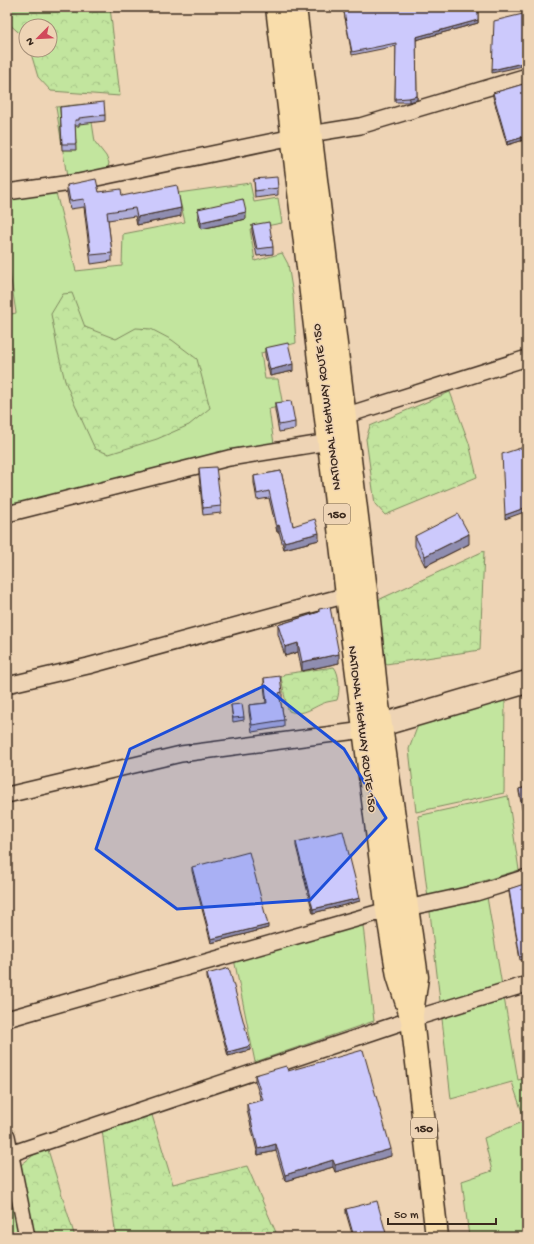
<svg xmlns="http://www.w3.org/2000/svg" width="534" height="1244" font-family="'Gochi Hand',sans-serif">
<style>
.grass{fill:#c2e59e;stroke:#7e885e}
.forest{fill:url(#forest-crowns);stroke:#7e885e}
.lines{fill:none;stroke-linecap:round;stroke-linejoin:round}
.street-casing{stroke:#3b2a1e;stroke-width:18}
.secondary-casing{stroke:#3b2a1e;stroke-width:25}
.highway-casing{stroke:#3b2a1e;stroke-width:25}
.street{stroke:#eed4b5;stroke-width:15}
.secondary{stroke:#eed4b5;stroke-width:22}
.highway{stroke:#f9ddab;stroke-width:22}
.wall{fill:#afadd9;stroke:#3b2a1e}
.shaded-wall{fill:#8f8db0;stroke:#3b2a1e}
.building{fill:#ccc9fc;stroke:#3b2a1e}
.marked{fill:#1d4ed8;fill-opacity:0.2;stroke:#1d4ed8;stroke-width:3;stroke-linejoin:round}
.labels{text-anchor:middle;stroke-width:3;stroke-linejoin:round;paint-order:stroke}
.shield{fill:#eed4b5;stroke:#715d4b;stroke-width:1}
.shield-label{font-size:12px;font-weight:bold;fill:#3b2a1e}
.street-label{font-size:13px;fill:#3b2a1e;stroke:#eed4b5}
</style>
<defs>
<pattern id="forest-crowns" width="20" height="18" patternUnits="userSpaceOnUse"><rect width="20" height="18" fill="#c2e59e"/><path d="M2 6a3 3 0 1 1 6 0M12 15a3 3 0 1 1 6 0" fill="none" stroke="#a8c588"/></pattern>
</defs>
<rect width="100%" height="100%" fill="#eed4b5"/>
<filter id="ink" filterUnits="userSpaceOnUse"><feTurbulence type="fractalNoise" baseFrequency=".025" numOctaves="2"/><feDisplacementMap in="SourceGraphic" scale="8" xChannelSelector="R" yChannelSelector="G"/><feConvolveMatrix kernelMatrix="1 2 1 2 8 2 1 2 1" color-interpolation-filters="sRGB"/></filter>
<g filter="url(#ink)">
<!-- grass -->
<g class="grass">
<path d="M 85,104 L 90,109 L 95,142 L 106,156 L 109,163 L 107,171 L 67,177 L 56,107 Z"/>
<path d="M 250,183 L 254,202 L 278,198 L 282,223 L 250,229 L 255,261 L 282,253 L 288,264 L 293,295 L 296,343 L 261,353 L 265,379 L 278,379 L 283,406 L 269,409 L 274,444 L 7,506 L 7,315 L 16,313 L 7,253 L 7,201 L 55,189 L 76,271 L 122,266 L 123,234 L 185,222 L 178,193 Z"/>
<path d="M 505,699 L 504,793 L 416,812 L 409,749 L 418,725 Z"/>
<path d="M 508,796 L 519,870 L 428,898 L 418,816 Z"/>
<path d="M 487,897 L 518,1080 L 527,1078 L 527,1237 L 469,1237 L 462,1181 L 492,1171 L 484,1138 L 525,1121 L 512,1082 L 451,1099 L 430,912 Z"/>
<path d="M 362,917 L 374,1021 L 255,1062 L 234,959 Z"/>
<path d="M 7,1183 L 20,1237 L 7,1237 Z"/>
</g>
<!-- forest -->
<g class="forest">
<path d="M 7,7 L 110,7 L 120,96 L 51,91 L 38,77 L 30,50 L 50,50 L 50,26 L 26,26 L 26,39 L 7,22 Z"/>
<path d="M 72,293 L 85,327 L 116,339 L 136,328 L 151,329 L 172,340 L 197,359 L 210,408 L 189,425 L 157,439 L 109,454 L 95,449 L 74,403 L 65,381 L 58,352 L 51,314 L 63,294 Z"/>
<path d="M 450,392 L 469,443 L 477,477 L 385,515 L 375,504 L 366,439 L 370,426 Z"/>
<path d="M 484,551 L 480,650 L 386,664 L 376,601 Z"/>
<path d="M 334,667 C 340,674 340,692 337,700 C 334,701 330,701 327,702 C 313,706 305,717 289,711 C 284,700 284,689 281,678 L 284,674 Z"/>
<path d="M 151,1112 L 173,1184 L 247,1166 L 278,1237 L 116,1237 L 102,1130 Z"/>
<path d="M 48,1150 L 75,1237 L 34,1237 L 21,1165 L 36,1153 Z"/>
</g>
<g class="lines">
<defs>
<g id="street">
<path d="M 310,134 L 360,126 L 527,76"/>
<path d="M 7,192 L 78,182 L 293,137"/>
<path d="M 344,416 L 527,358"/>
<path d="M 7,514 L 229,458 L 329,442"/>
<path d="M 7,685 L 88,666 L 347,595"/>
<path d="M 7,795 L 181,754 L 364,730"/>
<path d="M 407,908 L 476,893 L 527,877"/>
<path d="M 7,1019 L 387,910"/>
<path d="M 7,1136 L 27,1237"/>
<path d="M 7,1155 L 412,1019 L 527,984"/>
</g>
<path id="secondary" d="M 364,730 L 527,682"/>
<g id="highway">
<path d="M 277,7 L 347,595 L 387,910 L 398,976 L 412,1019 L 437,1237"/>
<path d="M 295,7 L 366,591 L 377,698 L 417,977 L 412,1014"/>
</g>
</defs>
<!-- street casing -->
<use href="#street" class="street-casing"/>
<!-- secondary casing -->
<use href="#secondary" class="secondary-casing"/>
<!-- highway casing -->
<use href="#highway" class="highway-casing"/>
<!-- street -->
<use href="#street" class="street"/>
<!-- secondary -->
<use href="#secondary" class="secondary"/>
<!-- highway -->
<use href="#highway" class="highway"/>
</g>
<!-- wall -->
<g class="wall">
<path d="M 343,7 L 478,7 L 478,23 L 416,40 L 417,100 L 409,102 L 395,102 L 396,46 L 352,55 Z"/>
<path d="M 527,83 L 527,139 L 507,145 L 493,97 L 493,93 Z"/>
<path d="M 60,107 L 105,115 L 105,121 L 79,124 L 79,126 L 75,126 L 76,150 L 62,150 Z"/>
<path d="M 254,179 L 278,188 L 278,195 L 255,198 Z"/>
<path d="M 67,185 L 99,192 L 122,196 L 181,216 L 137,225 L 135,216 L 108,220 L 112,253 L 112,261 L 91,264 L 84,207 L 70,209 L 67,193 Z"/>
<path d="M 198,209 L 246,219 L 201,229 L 198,216 Z"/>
<path d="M 252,225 L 273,247 L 273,254 L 257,256 L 252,232 Z"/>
<path d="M 265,348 L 293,371 L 270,376 L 265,355 Z"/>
<path d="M 275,403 L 295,422 L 295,429 L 279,432 L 275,410 Z"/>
<path d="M 199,468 L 221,506 L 221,513 L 203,515 L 199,475 Z"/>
<path d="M 281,471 L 293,526 L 319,540 L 284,549 L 279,532 L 277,532 L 269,498 L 257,500 L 254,483 L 254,476 Z"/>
<path d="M 415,536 L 469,544 L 425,566 L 415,546 Z"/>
<path d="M 319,609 L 339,663 L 302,671 L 298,652 L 285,656 L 278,634 L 278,625 L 319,612 Z"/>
<path d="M 264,678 L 282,692 L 282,699 L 280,699 L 284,720 L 284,727 L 252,732 L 249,712 L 249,705 L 266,703 L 264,685 Z"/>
<path d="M 231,705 L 244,717 L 244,720 L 233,722 Z"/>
<path d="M 527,787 L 527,834 L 519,792 L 519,789 Z"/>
<path d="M 296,842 L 360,901 L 313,913 L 296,846 Z"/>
<path d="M 192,867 L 268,928 L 211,943 L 192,871 Z"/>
<path d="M 527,884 L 527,959 L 520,960 L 509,892 L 509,889 Z"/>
<path d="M 207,974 L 250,1050 L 228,1056 L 207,978 Z"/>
<path d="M 288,1071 L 391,1156 L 335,1172 L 333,1167 L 285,1181 L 276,1151 L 258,1155 L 247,1110 L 247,1104 L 261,1100 L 255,1081 L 255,1075 Z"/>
<path d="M 346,1209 L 387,1237 L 353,1237 L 346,1213 Z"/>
</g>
<!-- shaded-wall -->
<g class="shaded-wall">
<path d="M 478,20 L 478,23 L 416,40 L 416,37 Z"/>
<path d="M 527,62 L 527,65 L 492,73 L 492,70 Z"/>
<path d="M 417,96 L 417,100 L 409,102 L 409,98 Z"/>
<path d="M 527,136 L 527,139 L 507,145 L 507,142 Z"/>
<path d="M 181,208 L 181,216 L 137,225 L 137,217 Z"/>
<path d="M 246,212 L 246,219 L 201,229 L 201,222 Z"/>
<path d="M 293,364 L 293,371 L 270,376 L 270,370 Z"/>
<path d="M 527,507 L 527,511 L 505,519 L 505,515 Z"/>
<path d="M 279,525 L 279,532 L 277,532 L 277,526 Z"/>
<path d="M 319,533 L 319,540 L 284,549 L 284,542 Z"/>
<path d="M 469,534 L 469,544 L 425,566 L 425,556 Z"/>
<path d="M 298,643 L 298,652 L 285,656 L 285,647 Z"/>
<path d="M 339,654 L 339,663 L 302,671 L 302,662 Z"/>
<path d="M 360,898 L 360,901 L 313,913 L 313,909 Z"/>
<path d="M 268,925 L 268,928 L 211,943 L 211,939 Z"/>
<path d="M 250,1046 L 250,1050 L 228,1056 L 228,1052 Z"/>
<path d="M 276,1144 L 276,1151 L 258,1155 L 258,1149 Z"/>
<path d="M 391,1149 L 391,1156 L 335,1172 L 335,1165 Z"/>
<path d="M 333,1160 L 333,1167 L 285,1181 L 285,1175 Z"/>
</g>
<!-- building -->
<g class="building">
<path d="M 343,7 L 478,7 L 478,20 L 416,37 L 417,96 L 409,98 L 395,99 L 396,43 L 352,52 Z"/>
<path d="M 527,13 L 527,62 L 492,70 L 494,21 Z"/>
<path d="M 527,83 L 527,136 L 507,142 L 493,93 Z"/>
<path d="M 104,102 L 105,115 L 79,118 L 79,120 L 75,120 L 76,144 L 62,144 L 60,107 Z"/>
<path d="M 277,177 L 278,188 L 255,191 L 254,179 Z"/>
<path d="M 96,179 L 99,192 L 121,189 L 122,196 L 177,185 L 181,208 L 137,217 L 135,208 L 107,212 L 112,253 L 91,255 L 84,199 L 70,201 L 67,185 Z"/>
<path d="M 243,199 L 246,212 L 201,222 L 198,209 Z"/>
<path d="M 269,222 L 273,247 L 257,249 L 252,225 Z"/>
<path d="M 288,343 L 293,364 L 270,370 L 265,348 Z"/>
<path d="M 291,401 L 295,422 L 279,425 L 275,403 Z"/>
<path d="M 527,446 L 527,507 L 505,515 L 502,454 Z"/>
<path d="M 216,467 L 221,506 L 203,508 L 199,468 Z"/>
<path d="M 281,471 L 293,526 L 315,519 L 319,533 L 284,542 L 279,525 L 277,526 L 269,491 L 257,494 L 254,476 Z"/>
<path d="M 458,514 L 469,534 L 425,556 L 415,536 Z"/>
<path d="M 330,607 L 339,654 L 302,662 L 298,643 L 285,647 L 278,625 L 319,612 L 319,609 Z"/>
<path d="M 280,676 L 282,692 L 279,693 L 284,720 L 252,725 L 249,705 L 267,703 L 264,678 Z"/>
<path d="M 242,704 L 244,717 L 233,718 L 231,705 Z"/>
<path d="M 527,787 L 527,831 L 519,789 Z"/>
<path d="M 343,831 L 360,898 L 313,909 L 296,842 Z"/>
<path d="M 249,852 L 268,925 L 211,939 L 192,867 Z"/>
<path d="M 527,884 L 527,956 L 520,957 L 509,889 L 521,885 Z"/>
<path d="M 229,968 L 250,1046 L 228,1052 L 207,974 Z"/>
<path d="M 363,1050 L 391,1149 L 335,1165 L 333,1160 L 285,1175 L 276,1144 L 258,1149 L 247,1104 L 263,1100 L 255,1075 L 286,1066 L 288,1071 Z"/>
<path d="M 377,1201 L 387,1237 L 354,1237 L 346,1209 Z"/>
</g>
</g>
<!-- marked area -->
<path class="marked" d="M 264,686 L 344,749 L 386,818 L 310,900 L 177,909 L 96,849 L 130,749 Z"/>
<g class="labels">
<!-- shield labels -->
<g class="shield">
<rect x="324" y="504" width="26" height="20" rx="3"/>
<rect x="411" y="1118" width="26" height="20" rx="3"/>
</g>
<g class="shield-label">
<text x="337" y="518">150</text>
<text x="424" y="1132">150</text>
</g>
<!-- street labels -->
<g class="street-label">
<text transform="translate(325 407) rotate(-97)" y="5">NATIONAL HIGHWAY ROUTE 150</text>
<text transform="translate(364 729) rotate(83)" y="5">NATIONAL HIGHWAY ROUTE 150</text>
</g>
</g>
<!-- margin -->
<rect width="534" height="1244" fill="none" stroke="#eed4b5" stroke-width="24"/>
<rect x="12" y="12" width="510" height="1220" fill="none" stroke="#3b2a1e" stroke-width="1.5" filter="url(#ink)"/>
<!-- north arrow -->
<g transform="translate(38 38) rotate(246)"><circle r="19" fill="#eed4b5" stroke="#a69079"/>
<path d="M0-3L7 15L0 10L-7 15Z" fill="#d1495b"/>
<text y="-6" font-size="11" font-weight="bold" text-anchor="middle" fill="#3b2a1e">N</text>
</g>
<!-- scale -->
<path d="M388 1218v6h108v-6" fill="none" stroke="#3b2a1e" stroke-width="2"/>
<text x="394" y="1218" font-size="12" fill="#3b2a1e" stroke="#eed4b5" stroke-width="3" paint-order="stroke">50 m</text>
</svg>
